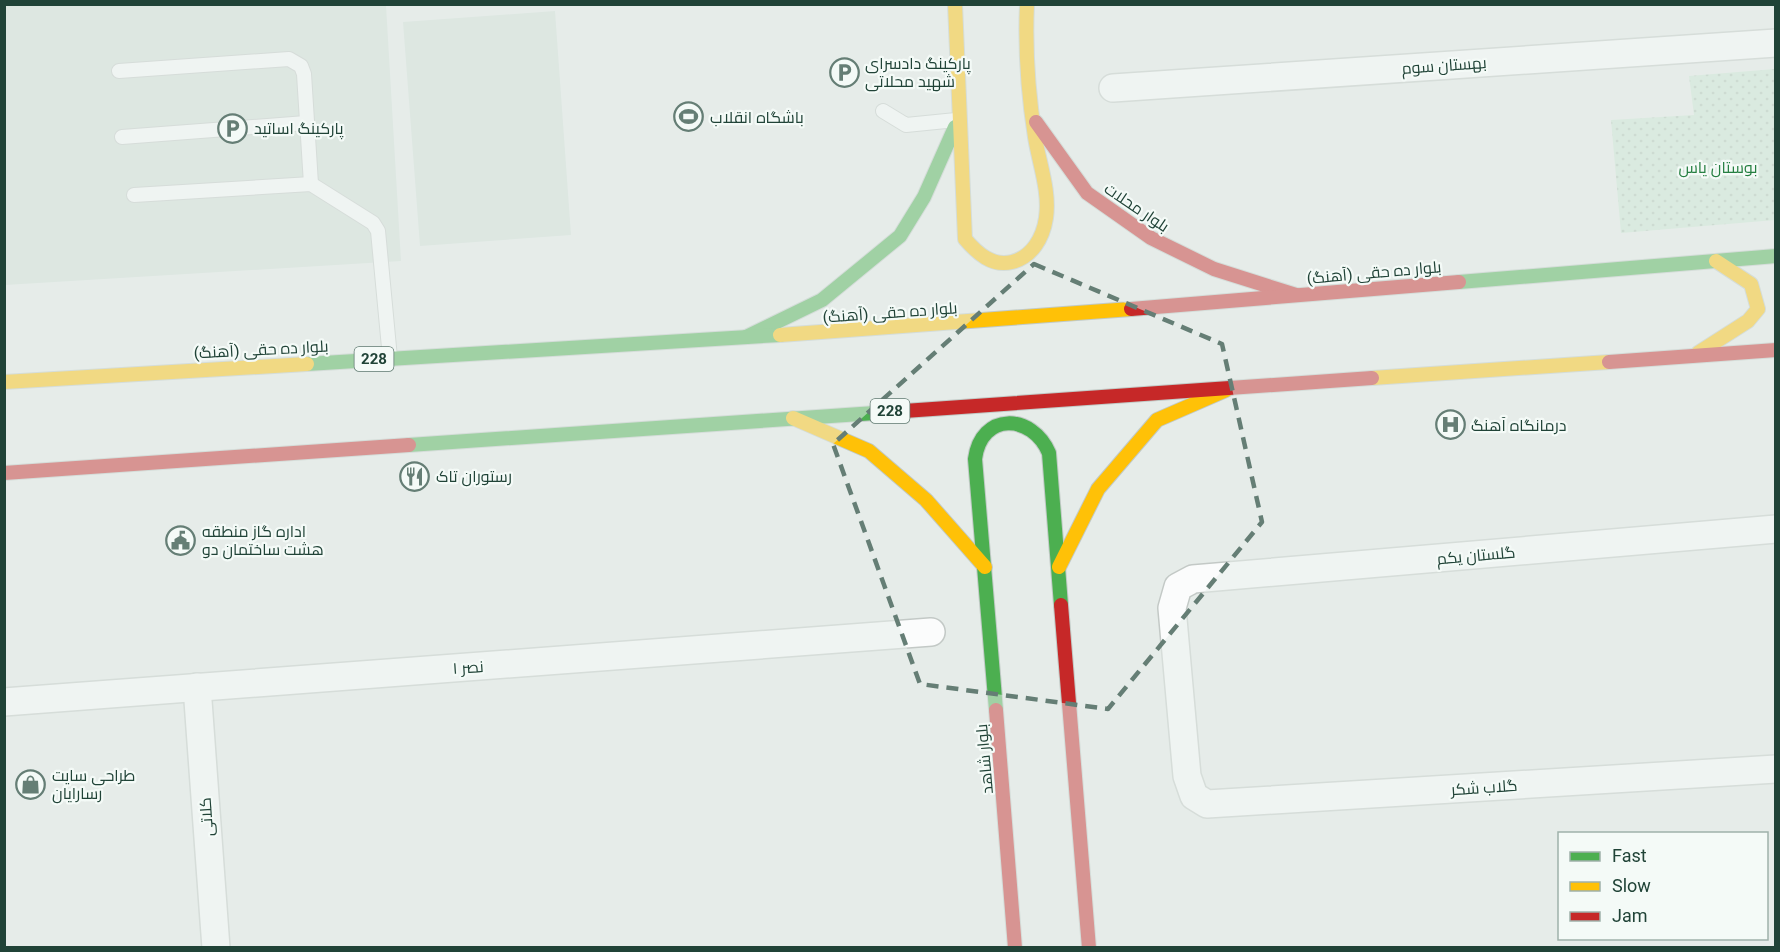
<svg xmlns="http://www.w3.org/2000/svg" width="1780" height="952" font-family="Roboto,Cairo,sans-serif">
<style>
.built{fill:#d3dfd8}
.green{fill:url(#green-dots)}
.lines{fill:none;stroke-linecap:round;stroke-linejoin:round}
.lane-casing{stroke:#c3c9c6;stroke-width:16}
.street-casing{stroke:#c3c9c6;stroke-width:30}
.fast-casing{stroke:#c1cac6;stroke-width:16}
.slow-casing{stroke:#c1cac6;stroke-width:16}
.jam-casing{stroke:#c1cac6;stroke-width:16}
.lane{stroke:#fbfcfc;stroke-width:14}
.street{stroke:#fbfcfc;stroke-width:27}
.fast{stroke:#4caf50;stroke-width:14}
.slow{stroke:#ffc107;stroke-width:14}
.jam{stroke:#c62828;stroke-width:14}
.marked{fill:none;stroke:#657e75;stroke-width:4.5;stroke-dasharray:12 8;stroke-linejoin:round}
.labels{text-anchor:middle;stroke-width:4.5;stroke-linejoin:round;paint-order:stroke}
.shield{fill:#f4faf7;stroke:#607a71;stroke-width:1.5}
.shield-label{font-size:15px;font-weight:bold;fill:#204337}
.poi-label{font-size:16px;fill:#204337;stroke:#f4faf7;text-anchor:start}
.street-label{font-size:16px;fill:#204337;stroke:#f4faf7}
.park-label{font-size:16px;fill:#257f41;stroke:#f4faf7}
</style>
<defs>
<pattern id="green-dots" width="8" height="8" patternUnits="userSpaceOnUse" patternTransform="scale(1.5)"><rect width="8" height="8" fill="#cde6d4"/><path d="M2 2h.1M6 6h.1" fill="none" stroke="#b0c6b7" stroke-width="1.8" stroke-linecap="round"/></pattern>
</defs>
<rect width="100%" height="100%" fill="#e6ece9"/>
<!-- built -->
<g class="built">
<path d="M 5,5 L 386,5 L 401,261 L 5,285 Z"/>
<path d="M 555,11 L 571,235 L 420,246 L 403,22 Z"/>
</g>
<!-- green -->
<path class="green" d="M 1775,69 L 1775,220 L 1621,233 L 1611,120 L 1694,115 L 1689,76 Z"/>
<g class="lines">
<defs>
<g id="lane">
<path d="M 119,71 L 289,59 L 301,66 L 304,74 L 311,184"/>
<path d="M 883,111 L 906,125 L 956,120"/>
<path d="M 122,137 L 306,123"/>
<path d="M 134,195 L 311,184 L 373,223 L 378,231 L 390,358"/>
</g>
<g id="street">
<path d="M 1113,88 L 1776,43"/>
<path d="M 1776,529 L 1193,579 L 1178,587 L 1172,608 L 1187,776 L 1194,796 L 1207,804 L 1776,769"/>
<path d="M 197,687 L 216,948"/>
<path d="M 4,702 L 931,632"/>
</g>
<g id="fast">
<path d="M 1459,282 L 1776,256"/>
<path d="M 746,337 L 822,300 L 900,236 L 924,197 L 955,127"/>
<path d="M 307,364 L 780,335"/>
<path d="M 409,445 L 904,411"/>
<path d="M 996,710 L 975,459 C 981,412 1032,413 1049,453 L 1061,605"/>
</g>
<g id="slow">
<path d="M 955,4 L 965,239 C 977,253 992,267 1012,262 C 1032,257 1043,238 1046,218 C 1050,191 1039,163 1035,137 C 1028,93 1025,48 1027,4"/>
<path d="M 780,335 L 1131,309"/>
<path d="M 1698,353 L 1748,321 L 1758,309 L 1751,284 L 1716,261"/>
<path d="M 1372,378 L 1609,362"/>
<path d="M 4,382 L 307,364"/>
<path d="M 793,418 L 869,451 L 926,500 L 985,567"/>
<path d="M 1059,567 L 1098,489 L 1157,420 L 1226,390"/>
</g>
<g id="jam">
<path d="M 1036,122 L 1087,193 L 1151,238 L 1214,269 L 1296,295"/>
<path d="M 1131,309 L 1459,282"/>
<path d="M 1609,362 L 1776,350"/>
<path d="M 904,411 L 1372,378"/>
<path d="M 4,473 L 409,445"/>
<path d="M 1061,605 L 1089,948"/>
<path d="M 996,710 L 1015,948"/>
</g>
</defs>
<!-- lane casing -->
<use href="#lane" class="lane-casing"/>
<!-- street casing -->
<use href="#street" class="street-casing"/>
<!-- fast casing -->
<use href="#fast" class="fast-casing"/>
<!-- slow casing -->
<use href="#slow" class="slow-casing"/>
<!-- jam casing -->
<use href="#jam" class="jam-casing"/>
<!-- lane -->
<use href="#lane" class="lane"/>
<!-- street -->
<use href="#street" class="street"/>
<!-- fast -->
<use href="#fast" class="fast"/>
<!-- slow -->
<use href="#slow" class="slow"/>
<!-- jam -->
<use href="#jam" class="jam"/>
</g>
<!-- marked area -->
<path d="M0 0H1780V952H0ZM 1034,264 L 1222,344 L 1262,522 L 1108,709 L 920,684 L 833,444 Z" fill="#e6ece9" fill-opacity=".55" fill-rule="evenodd"/>
<path class="marked" d="M 1034,264 L 1222,344 L 1262,522 L 1108,709 L 920,684 L 833,444 Z"/>
<!-- icons -->
<defs>
<symbol id="parking-ring" viewBox="-11 -11 22 22"><circle r="9.5" fill="#f4faf7" stroke="#657e75" stroke-width="1.5"/><path d="M-3.5-5.5H1a3.5 3.5 0 0 1 0 7H-1V5.5H-3.5ZM-1-3.4V-.6H.8a1.4 1.4 0 0 0 0-2.8Z" fill="#657e75"/></symbol>
<symbol id="stadium-ring" viewBox="-11 -11 22 22"><circle r="9.5" fill="#f4faf7" stroke="#657e75" stroke-width="1.5"/><path d="M0-5a6.5 5 0 1 0 0 10a6.5 5 0 1 0 0-10ZM-3.5-1.8h7v3.6h-7Z" fill="#657e75"/></symbol>
<symbol id="hospital-ring" viewBox="-11 -11 22 22"><circle r="9.5" fill="#f4faf7" stroke="#657e75" stroke-width="1.5"/><path d="M-5-5h3v3.5h4V-5h3V5h-3V1.5h-4V5h-3Z" fill="#657e75"/></symbol>
<symbol id="restaurant-ring" viewBox="-11 -11 22 22"><circle r="9.5" fill="#f4faf7" stroke="#657e75" stroke-width="1.5"/><path d="M-5-6h1v4h1v-4h1v4h1v-4h1v5L-1.5 .5V6h-2V.5L-5-1ZM5-6V6H3V1.5H1.5Q1.5-4 5-6Z" fill="#657e75"/></symbol>
<symbol id="civic-ring" viewBox="-11 -11 22 22"><circle r="9.5" fill="#f4faf7" stroke="#657e75" stroke-width="1.5"/><path d="M-.6-6.5H3V-4.5H.6V-3L4-1V1h2V6H-6V1h2V-1L-.6-3ZM-1.2 2.5V6h2.4V2.5Z" fill="#657e75"/></symbol>
<symbol id="shop-ring" viewBox="-11 -11 22 22"><circle r="9.5" fill="#f4faf7" stroke="#657e75" stroke-width="1.5"/><path d="M-5-2.5h2.3a2.7 3.5 0 0 1 5.4 0H5L5.5 6h-11ZM-1.5-2.5h3a1.5 2.3 0 0 0-3 0Z" fill="#657e75"/></symbol>
</defs>
<g fill-rule="evenodd">
<use href="#parking-ring" x="828" y="56" width="33" height="33"/>
<use href="#stadium-ring" x="672" y="100" width="33" height="33"/>
<use href="#parking-ring" x="216" y="112" width="33" height="33"/>
<use href="#hospital-ring" x="1434" y="408" width="33" height="33"/>
<use href="#restaurant-ring" x="398" y="460" width="33" height="33"/>
<use href="#civic-ring" x="164" y="524" width="33" height="33"/>
<use href="#shop-ring" x="14" y="768" width="33" height="33"/>
</g>
<g class="labels">
<!-- shield labels -->
<g class="shield">
<rect x="354.5" y="347" width="39" height="24" rx="4.5"/>
<rect x="870.5" y="399" width="39" height="24" rx="4.5"/>
</g>
<g class="shield-label">
<text x="374" y="364">228</text>
<text x="890" y="416">228</text>
</g>
<!-- poi labels -->
<g class="poi-label">
<text x="865" y="69">پارکینگ دادسرای<tspan x="865" dy="18">شهید محلاتی</tspan></text>
<text x="710" y="123">باشگاه انقلاب</text>
<text x="254" y="134">پارکینگ اساتید</text>
<text x="1471" y="431">درمانگاه آهنگ</text>
<text x="436" y="482">رستوران تاک</text>
<text x="202" y="537">اداره گاز منطقه<tspan x="202" dy="18">هشت ساختمان دو</tspan></text>
<text x="52" y="781">طراحی سایت<tspan x="52" dy="18">رسارایان</tspan></text>
</g>
<!-- street labels -->
<g class="street-label">
<text transform="translate(1444 65) rotate(-4)" y="6">بهستان سوم</text>
<text transform="translate(1137 207) rotate(34)" y="6">بلوار محلات</text>
<text transform="translate(1374 272) rotate(-5)" y="6">بلوار ده حقی (آهنگ)</text>
<text transform="translate(890 312) rotate(-4)" y="6">بلوار ده حقی (آهنگ)</text>
<text transform="translate(261 349) rotate(-3)" y="6">بلوار ده حقی (آهنگ)</text>
<text transform="translate(1476 555) rotate(-5)" y="6">گلستان یکم</text>
<text transform="translate(468 667) rotate(-4)" y="6">نصر ۱</text>
<text transform="translate(984 759) rotate(-95)" y="6">بلوار شاهد</text>
<text transform="translate(1484 787) rotate(-4)" y="6">گلاب شکر</text>
<text transform="translate(206 817) rotate(-94)" y="6">کلاتی</text>
</g>
<!-- park labels -->
<g class="park-label">
<text x="1718" y="173">بوستان یاس</text>
</g>
</g>
<!-- border -->
<rect width="1780" height="952" fill="none" stroke="#204337" stroke-width="12"/>
<!-- legend -->
<rect x="1558" y="832" width="210" height="108" fill="#f4faf7" stroke="#9fb1aa" stroke-width="1.5"/>
<rect x="1570" y="852" width="30" height="9" fill="#4caf50" stroke="#9fb1aa" stroke-width="1.5"/>
<text x="1612" y="862" font-size="18" fill="#204337">Fast</text>
<rect x="1570" y="882" width="30" height="9" fill="#ffc107" stroke="#9fb1aa" stroke-width="1.5"/>
<text x="1612" y="892" font-size="18" fill="#204337">Slow</text>
<rect x="1570" y="912" width="30" height="9" fill="#c62828" stroke="#9fb1aa" stroke-width="1.5"/>
<text x="1612" y="922" font-size="18" fill="#204337">Jam</text>
</svg>
